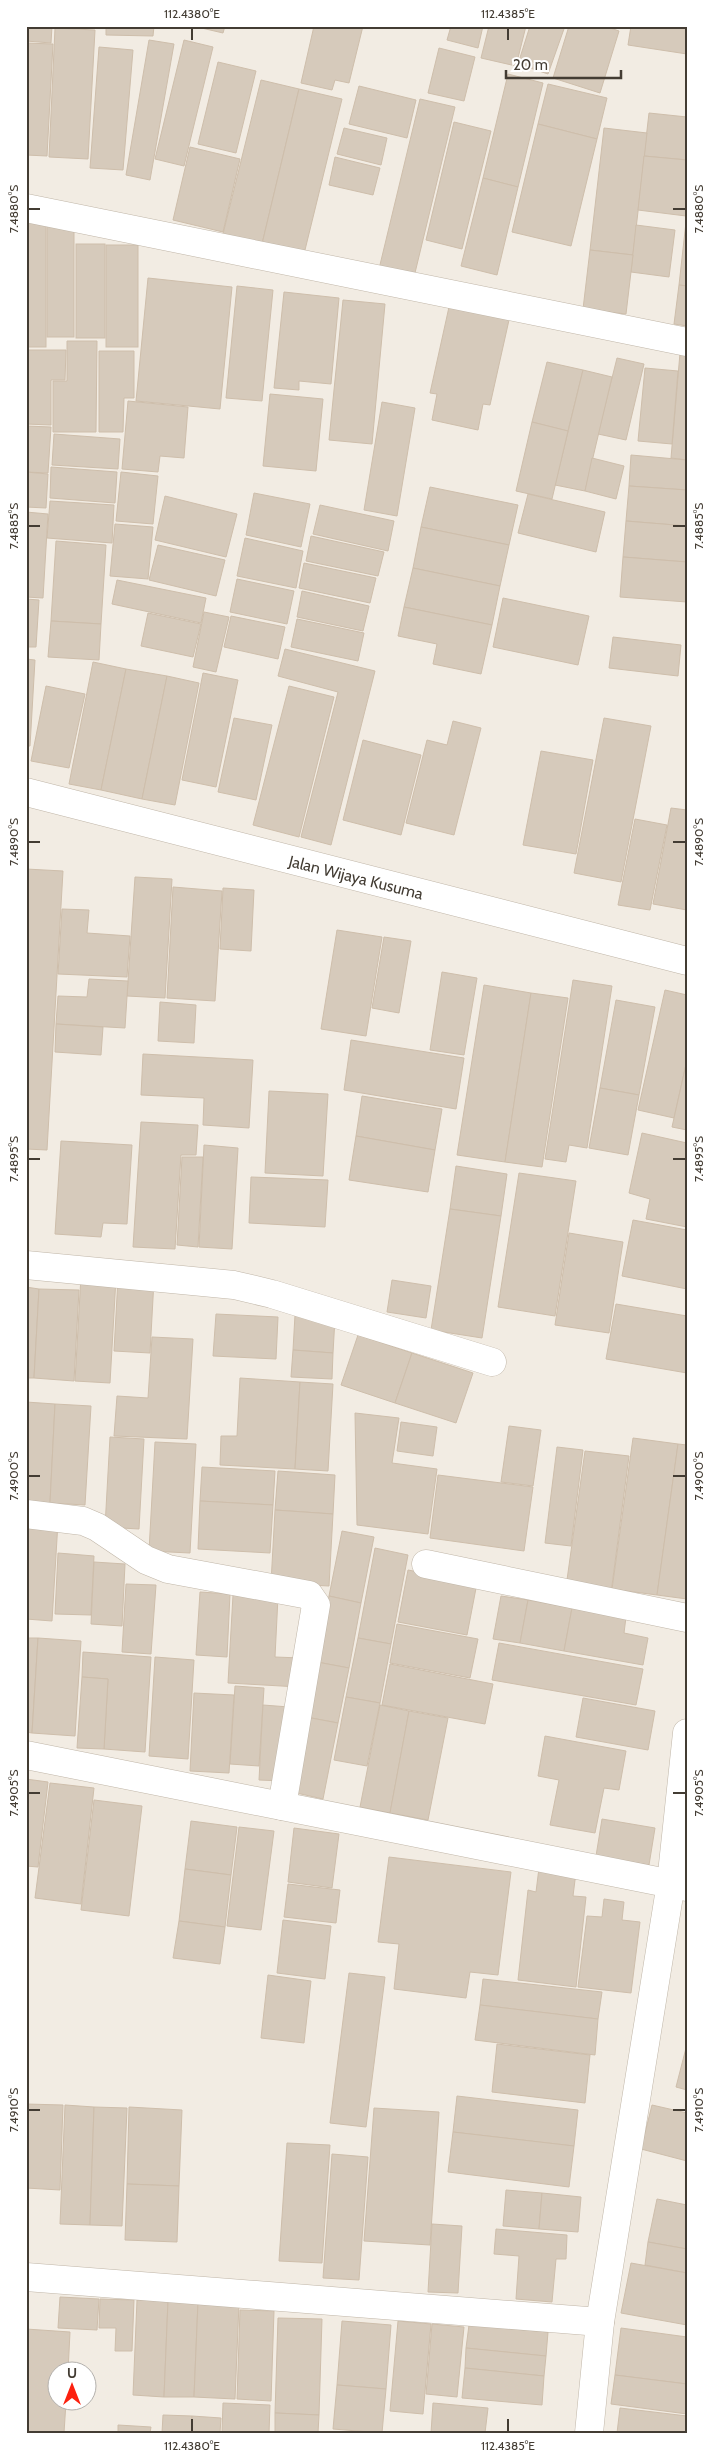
<svg xmlns="http://www.w3.org/2000/svg" width="713" height="2459" font-family="Cabin,sans-serif">
<style>
.building{fill:#d6cabb;stroke:#cebeab}
.lines{fill:none;stroke-linecap:round;stroke-linejoin:round}
.minor-casing{stroke:#c0b6a8;stroke-width:29}
.tertiary-casing{stroke:#c0b6a8;stroke-width:29}
.minor{stroke:#fff;stroke-width:28}
.tertiary{stroke:#fff;stroke-width:28}
.ticks{fill:none;stroke:#433c33;stroke-width:2}
.labels{text-anchor:middle;stroke-width:5;stroke-linejoin:round;paint-order:stroke}
.street-label{font-size:16px;fill:#433c33;stroke:#fff}
.neatline{fill:none;stroke:#433c33;stroke-width:2}
.ticks-label{font-size:12px;text-anchor:middle;fill:#433c33}
</style>
<rect width="100%" height="100%" fill="#f2ece3"/>
<!-- building -->
<g class="building">
<path d="M 26,26 L 52,26 L 51,43 L 26,41 Z"/>
<path d="M 106,26 L 154,26 L 153,36 L 106,35 Z"/>
<path d="M 193,26 L 225,26 L 223,33 Z"/>
<path d="M 314,26 L 363,26 L 349,83 L 335,80 L 332,90 L 301,83 Z"/>
<path d="M 451,26 L 483,26 L 478,48 L 447,40 Z"/>
<path d="M 489,26 L 526,26 L 516,66 L 481,58 Z"/>
<path d="M 530,26 L 565,26 L 548,74 L 518,64 Z"/>
<path d="M 569,26 L 605,26 L 619,31 L 600,93 L 553,78 Z"/>
<path d="M 631,26 L 687,26 L 687,54 L 628,45 Z"/>
<path d="M 55,28 L 95,30 L 88,159 L 49,157 Z"/>
<path d="M 149,40 L 174,44 L 150,180 L 126,175 Z"/>
<path d="M 184,40 L 213,47 L 184,166 L 155,159 Z"/>
<path d="M 26,43 L 53,44 L 47,156 L 26,155 Z"/>
<path d="M 99,47 L 133,50 L 123,170 L 90,168 Z"/>
<path d="M 439,48 L 475,57 L 464,101 L 428,93 Z"/>
<path d="M 218,62 L 256,71 L 236,153 L 198,144 Z"/>
<path d="M 508,74 L 543,83 L 518,187 L 483,178 Z"/>
<path d="M 261,80 L 299,89 L 262,244 L 223,234 Z"/>
<path d="M 548,84 L 607,98 L 597,139 L 538,124 Z"/>
<path d="M 359,86 L 416,100 L 407,138 L 349,124 Z"/>
<path d="M 299,89 L 342,99 L 304,254 L 262,244 Z"/>
<path d="M 420,99 L 455,107 L 414,277 L 379,269 Z"/>
<path d="M 649,113 L 687,117 L 687,160 L 644,156 Z"/>
<path d="M 454,122 L 491,131 L 462,249 L 426,240 Z"/>
<path d="M 538,124 L 597,139 L 571,246 L 512,232 Z"/>
<path d="M 344,128 L 387,138 L 381,165 L 337,154 Z"/>
<path d="M 604,128 L 647,133 L 633,255 L 590,250 Z"/>
<path d="M 190,147 L 240,159 L 223,232 L 173,220 Z"/>
<path d="M 644,156 L 687,160 L 686,216 L 638,210 Z"/>
<path d="M 335,157 L 380,168 L 373,195 L 329,185 Z"/>
<path d="M 483,178 L 518,187 L 497,275 L 461,266 Z"/>
<path d="M 687,213 L 687,286 L 679,285 Z"/>
<rect x="26" y="220" width="20" height="127"/>
<rect x="47" y="225" width="27" height="112"/>
<path d="M 636,225 L 675,230 L 669,277 L 631,272 Z"/>
<rect x="76" y="244" width="29" height="94"/>
<rect x="106" y="245" width="32" height="102"/>
<path d="M 590,250 L 633,255 L 626,314 L 583,309 Z"/>
<path d="M 148,278 L 232,287 L 220,409 L 136,401 Z"/>
<path d="M 679,285 L 687,286 L 687,326 L 674,324 Z"/>
<path d="M 237,286 L 273,290 L 262,401 L 226,398 Z"/>
<path d="M 284,292 L 339,298 L 331,384 L 299,381 L 299,390 L 274,388 Z"/>
<path d="M 343,300 L 385,304 L 372,444 L 329,440 Z"/>
<path d="M 449,307 L 509,320 L 490,405 L 483,404 L 478,430 L 432,420 L 437,394 L 430,393 Z"/>
<path d="M 67,341 L 97,341 L 96,432 L 53,432 L 53,381 L 67,381 Z"/>
<path d="M 26,350 L 66,350 L 65,380 L 51,380 L 51,425 L 26,424 Z"/>
<path d="M 99,351 L 134,351 L 134,398 L 124,398 L 123,432 L 99,432 Z"/>
<path d="M 680,353 L 687,353 L 687,460 L 671,458 Z"/>
<path d="M 617,358 L 644,364 L 626,440 L 598,434 Z"/>
<path d="M 547,362 L 583,370 L 568,431 L 532,422 Z"/>
<path d="M 645,368 L 678,371 L 672,444 L 638,441 Z"/>
<path d="M 583,370 L 612,377 L 585,491 L 555,485 Z"/>
<path d="M 270,394 L 323,399 L 316,471 L 263,466 Z"/>
<path d="M 128,401 L 188,407 L 184,458 L 160,456 L 158,472 L 122,469 Z"/>
<path d="M 382,402 L 415,408 L 397,516 L 364,510 Z"/>
<path d="M 532,422 L 568,431 L 552,499 L 516,491 Z"/>
<path d="M 26,426 L 51,427 L 48,473 L 26,472 Z"/>
<path d="M 54,434 L 120,439 L 118,469 L 52,465 Z"/>
<path d="M 631,455 L 687,460 L 687,490 L 629,486 Z"/>
<path d="M 592,458 L 624,466 L 616,499 L 585,491 Z"/>
<path d="M 51,467 L 117,472 L 115,503 L 50,498 Z"/>
<path d="M 26,472 L 48,474 L 46,508 L 26,507 Z"/>
<path d="M 121,472 L 158,476 L 153,524 L 116,521 Z"/>
<path d="M 629,486 L 687,490 L 687,526 L 626,521 Z"/>
<path d="M 430,487 L 518,505 L 509,545 L 421,527 Z"/>
<path d="M 254,493 L 310,504 L 301,547 L 246,535 Z"/>
<path d="M 528,494 L 605,512 L 596,552 L 518,533 Z"/>
<path d="M 165,496 L 237,514 L 226,557 L 155,540 Z"/>
<path d="M 50,501 L 114,505 L 112,543 L 47,538 Z"/>
<path d="M 320,505 L 394,521 L 388,551 L 313,534 Z"/>
<path d="M 26,512 L 48,514 L 43,598 L 26,597 Z"/>
<path d="M 626,521 L 687,526 L 687,562 L 623,557 Z"/>
<path d="M 115,524 L 153,527 L 148,579 L 110,576 Z"/>
<path d="M 421,527 L 509,545 L 500,586 L 413,568 Z"/>
<path d="M 311,536 L 384,552 L 378,576 L 306,561 Z"/>
<path d="M 245,538 L 303,551 L 296,588 L 237,576 Z"/>
<path d="M 56,541 L 106,545 L 101,624 L 51,621 Z"/>
<path d="M 158,545 L 225,560 L 216,596 L 149,580 Z"/>
<path d="M 623,557 L 687,562 L 687,602 L 620,597 Z"/>
<path d="M 304,563 L 376,578 L 370,603 L 299,588 Z"/>
<path d="M 413,568 L 500,586 L 492,625 L 404,607 Z"/>
<path d="M 237,579 L 294,591 L 287,624 L 230,612 Z"/>
<path d="M 117,580 L 206,598 L 201,623 L 112,604 Z"/>
<path d="M 302,591 L 369,606 L 363,631 L 297,617 Z"/>
<path d="M 503,598 L 589,616 L 578,665 L 493,647 Z"/>
<path d="M 26,599 L 39,600 L 36,647 L 26,647 Z"/>
<path d="M 404,607 L 492,625 L 481,674 L 433,664 L 437,644 L 398,636 Z"/>
<path d="M 204,612 L 229,617 L 216,672 L 193,667 Z"/>
<path d="M 148,613 L 201,624 L 193,657 L 141,646 Z"/>
<path d="M 231,616 L 285,627 L 278,659 L 224,647 Z"/>
<path d="M 297,619 L 364,633 L 358,661 L 291,647 Z"/>
<path d="M 51,621 L 101,624 L 99,660 L 48,657 Z"/>
<path d="M 613,637 L 681,645 L 678,676 L 609,668 Z"/>
<path d="M 285,649 L 375,671 L 331,845 L 301,837 L 338,692 L 278,676 Z"/>
<path d="M 26,659 L 35,660 L 30,746 L 26,746 Z"/>
<path d="M 93,662 L 126,669 L 101,790 L 69,784 Z"/>
<path d="M 126,669 L 167,676 L 142,799 L 101,790 Z"/>
<path d="M 203,673 L 238,680 L 216,787 L 182,780 Z"/>
<path d="M 167,676 L 199,683 L 175,805 L 142,799 Z"/>
<path d="M 46,686 L 85,694 L 69,768 L 31,761 Z"/>
<path d="M 289,686 L 334,697 L 299,837 L 253,825 Z"/>
<path d="M 234,718 L 272,725 L 256,800 L 218,792 Z"/>
<path d="M 604,718 L 651,726 L 621,882 L 574,873 Z"/>
<path d="M 453,721 L 481,728 L 454,835 L 406,823 L 427,740 L 447,745 Z"/>
<path d="M 363,740 L 421,755 L 401,835 L 343,820 Z"/>
<path d="M 541,751 L 593,760 L 576,854 L 523,845 Z"/>
<path d="M 671,808 L 687,810 L 687,910 L 653,904 Z"/>
<path d="M 635,819 L 667,825 L 650,910 L 618,905 Z"/>
<path d="M 26,869 L 63,871 L 47,1150 L 26,1149 Z"/>
<path d="M 135,877 L 172,879 L 165,998 L 127,996 Z"/>
<path d="M 173,887 L 222,891 L 215,1001 L 167,998 Z"/>
<path d="M 223,888 L 254,890 L 251,951 L 220,949 Z"/>
<path d="M 62,909 L 89,910 L 87,933 L 130,936 L 127,977 L 58,974 Z"/>
<path d="M 337,930 L 382,937 L 366,1036 L 321,1029 Z"/>
<path d="M 384,937 L 411,941 L 399,1013 L 372,1008 Z"/>
<path d="M 442,972 L 477,978 L 464,1055 L 430,1050 Z"/>
<path d="M 89,979 L 128,981 L 125,1028 L 56,1024 L 58,996 L 87,997 Z"/>
<path d="M 573,980 L 612,986 L 587,1148 L 569,1145 L 566,1162 L 545,1159 Z"/>
<path d="M 484,985 L 531,993 L 505,1162 L 457,1155 Z"/>
<path d="M 665,990 L 687,995 L 687,1060 L 674,1118 L 638,1110 Z"/>
<path d="M 531,993 L 568,998 L 542,1167 L 505,1162 Z"/>
<path d="M 616,1000 L 655,1007 L 639,1095 L 600,1088 Z"/>
<path d="M 160,1002 L 196,1005 L 194,1043 L 158,1041 Z"/>
<path d="M 56,1024 L 103,1027 L 101,1055 L 55,1052 Z"/>
<path d="M 351,1040 L 464,1058 L 456,1109 L 344,1090 Z"/>
<path d="M 143,1054 L 253,1060 L 249,1128 L 203,1125 L 204,1098 L 141,1095 Z"/>
<path d="M 687,1060 L 687,1130 L 672,1127 Z"/>
<path d="M 600,1088 L 639,1095 L 628,1155 L 589,1148 Z"/>
<path d="M 269,1091 L 328,1094 L 323,1176 L 265,1173 Z"/>
<path d="M 362,1096 L 442,1109 L 435,1150 L 356,1136 Z"/>
<path d="M 141,1122 L 198,1125 L 196,1155 L 181,1155 L 175,1249 L 133,1247 Z"/>
<path d="M 642,1133 L 687,1143 L 687,1227 L 646,1219 L 650,1199 L 629,1193 Z"/>
<path d="M 356,1136 L 435,1150 L 428,1192 L 349,1180 Z"/>
<path d="M 61,1141 L 132,1145 L 127,1224 L 103,1223 L 101,1237 L 55,1234 Z"/>
<path d="M 204,1145 L 238,1148 L 232,1249 L 199,1247 Z"/>
<path d="M 182,1157 L 203,1157 L 198,1247 L 177,1245 Z"/>
<path d="M 456,1166 L 507,1174 L 501,1216 L 450,1209 Z"/>
<path d="M 519,1173 L 576,1181 L 555,1316 L 498,1307 Z"/>
<path d="M 251,1177 L 328,1180 L 325,1227 L 249,1223 Z"/>
<path d="M 450,1209 L 501,1216 L 482,1338 L 431,1330 Z"/>
<path d="M 633,1220 L 687,1230 L 687,1289 L 622,1276 Z"/>
<path d="M 569,1233 L 623,1242 L 609,1333 L 555,1325 Z"/>
<path d="M 81,1276 L 116,1278 L 110,1383 L 75,1381 Z"/>
<path d="M 118,1278 L 154,1280 L 150,1353 L 114,1351 Z"/>
<path d="M 392,1280 L 431,1286 L 426,1318 L 387,1312 Z"/>
<path d="M 26,1287 L 39,1289 L 34,1378 L 26,1378 Z"/>
<path d="M 39,1289 L 79,1290 L 74,1381 L 34,1378 Z"/>
<path d="M 616,1304 L 687,1316 L 687,1373 L 606,1359 Z"/>
<path d="M 216,1314 L 278,1317 L 276,1359 L 213,1356 Z"/>
<path d="M 295,1315 L 335,1318 L 333,1353 L 293,1350 Z"/>
<path d="M 358,1335 L 412,1353 L 395,1403 L 341,1385 Z"/>
<path d="M 152,1337 L 193,1339 L 187,1439 L 114,1436 L 117,1396 L 148,1398 Z"/>
<path d="M 293,1350 L 333,1353 L 332,1379 L 291,1377 Z"/>
<path d="M 412,1353 L 473,1373 L 456,1423 L 395,1403 Z"/>
<path d="M 240,1378 L 300,1382 L 295,1469 L 220,1465 L 221,1436 L 237,1436 Z"/>
<path d="M 300,1382 L 333,1384 L 328,1471 L 295,1469 Z"/>
<path d="M 26,1402 L 55,1404 L 50,1503 L 26,1501 Z"/>
<path d="M 55,1404 L 91,1406 L 85,1505 L 50,1503 Z"/>
<path d="M 355,1413 L 399,1418 L 392,1463 L 437,1469 L 428,1534 L 357,1525 Z"/>
<path d="M 401,1422 L 437,1427 L 433,1456 L 397,1451 Z"/>
<path d="M 509,1426 L 541,1430 L 533,1486 L 501,1482 Z"/>
<path d="M 110,1437 L 144,1439 L 139,1529 L 105,1527 Z"/>
<path d="M 633,1438 L 678,1444 L 657,1595 L 612,1589 Z"/>
<path d="M 155,1442 L 196,1444 L 190,1553 L 149,1551 Z"/>
<path d="M 678,1444 L 687,1445 L 687,1599 L 657,1595 Z"/>
<path d="M 557,1447 L 583,1450 L 571,1546 L 545,1543 Z"/>
<path d="M 585,1451 L 629,1456 L 611,1593 L 566,1587 Z"/>
<path d="M 202,1467 L 275,1471 L 273,1505 L 200,1501 Z"/>
<path d="M 278,1471 L 335,1475 L 333,1514 L 275,1510 Z"/>
<path d="M 438,1475 L 533,1487 L 524,1551 L 430,1538 Z"/>
<path d="M 200,1501 L 273,1505 L 270,1553 L 198,1549 Z"/>
<path d="M 275,1510 L 333,1514 L 329,1586 L 271,1583 Z"/>
<path d="M 26,1521 L 58,1522 L 52,1621 L 26,1619 Z"/>
<path d="M 342,1531 L 374,1537 L 361,1603 L 329,1596 Z"/>
<path d="M 375,1548 L 408,1555 L 391,1644 L 358,1638 Z"/>
<path d="M 58,1553 L 94,1556 L 91,1615 L 55,1614 Z"/>
<path d="M 94,1562 L 125,1564 L 122,1626 L 91,1624 Z"/>
<path d="M 408,1570 L 477,1583 L 467,1635 L 398,1622 Z"/>
<path d="M 126,1584 L 156,1585 L 151,1654 L 122,1652 Z"/>
<path d="M 200,1592 L 230,1594 L 227,1657 L 196,1655 Z"/>
<path d="M 233,1595 L 278,1597 L 275,1657 L 301,1658 L 299,1687 L 228,1683 Z"/>
<path d="M 329,1596 L 361,1603 L 349,1668 L 317,1662 Z"/>
<path d="M 501,1596 L 528,1600 L 520,1643 L 493,1639 Z"/>
<path d="M 528,1600 L 572,1608 L 564,1651 L 520,1643 Z"/>
<path d="M 572,1608 L 626,1617 L 624,1633 L 648,1638 L 643,1665 L 564,1651 Z"/>
<path d="M 397,1624 L 478,1639 L 470,1678 L 390,1663 Z"/>
<path d="M 26,1638 L 38,1638 L 32,1733 L 26,1732 Z"/>
<path d="M 38,1638 L 81,1641 L 75,1736 L 32,1733 Z"/>
<path d="M 358,1638 L 391,1644 L 380,1703 L 346,1697 Z"/>
<path d="M 499,1643 L 643,1669 L 636,1705 L 492,1680 Z"/>
<path d="M 83,1652 L 151,1657 L 145,1752 L 104,1749 L 108,1679 L 82,1677 Z"/>
<path d="M 155,1657 L 194,1660 L 188,1759 L 149,1756 Z"/>
<path d="M 317,1662 L 349,1668 L 338,1723 L 306,1717 Z"/>
<path d="M 390,1664 L 493,1684 L 485,1724 L 382,1705 Z"/>
<path d="M 82,1677 L 108,1679 L 104,1749 L 77,1748 Z"/>
<path d="M 235,1686 L 264,1688 L 259,1766 L 230,1764 Z"/>
<path d="M 194,1693 L 234,1695 L 229,1773 L 190,1771 Z"/>
<path d="M 346,1697 L 380,1703 L 367,1766 L 334,1760 Z"/>
<path d="M 583,1698 L 655,1711 L 648,1750 L 576,1737 Z"/>
<path d="M 263,1705 L 289,1707 L 284,1781 L 259,1780 Z"/>
<path d="M 380,1705 L 409,1711 L 390,1813 L 360,1807 Z"/>
<path d="M 409,1711 L 448,1718 L 428,1820 L 390,1813 Z"/>
<path d="M 306,1717 L 338,1723 L 323,1799 L 292,1792 Z"/>
<path d="M 545,1736 L 626,1751 L 619,1790 L 604,1788 L 595,1833 L 550,1825 L 559,1780 L 538,1776 Z"/>
<path d="M 26,1779 L 48,1782 L 38,1867 L 26,1866 Z"/>
<path d="M 50,1783 L 94,1788 L 81,1904 L 35,1898 Z"/>
<path d="M 94,1800 L 142,1806 L 129,1916 L 81,1910 Z"/>
<path d="M 602,1819 L 655,1828 L 649,1865 L 596,1856 Z"/>
<path d="M 191,1821 L 237,1827 L 231,1875 L 185,1869 Z"/>
<path d="M 239,1827 L 274,1831 L 261,1930 L 227,1926 Z"/>
<path d="M 294,1828 L 339,1834 L 332,1888 L 288,1882 Z"/>
<path d="M 389,1857 L 511,1872 L 498,1975 L 470,1972 L 466,1998 L 394,1989 L 399,1944 L 378,1942 Z"/>
<path d="M 539,1868 L 576,1872 L 573,1896 L 586,1897 L 576,1987 L 518,1980 L 528,1890 L 536,1892 Z"/>
<path d="M 185,1869 L 231,1875 L 225,1927 L 179,1921 Z"/>
<path d="M 288,1884 L 340,1890 L 336,1923 L 284,1917 Z"/>
<path d="M 604,1899 L 624,1902 L 622,1920 L 640,1922 L 631,1993 L 578,1987 L 587,1916 L 602,1917 Z"/>
<path d="M 283,1920 L 331,1926 L 325,1979 L 277,1973 Z"/>
<path d="M 179,1921 L 225,1927 L 220,1964 L 173,1958 Z"/>
<path d="M 349,1973 L 385,1977 L 366,2127 L 330,2123 Z"/>
<path d="M 268,1975 L 311,1981 L 304,2043 L 261,2038 Z"/>
<path d="M 483,1979 L 602,1992 L 598,2019 L 480,2005 Z"/>
<path d="M 480,2005 L 598,2019 L 595,2055 L 475,2040 Z"/>
<path d="M 497,2044 L 590,2055 L 585,2103 L 492,2092 Z"/>
<path d="M 686,2048 L 687,2048 L 687,2090 L 676,2087 Z"/>
<path d="M 457,2096 L 578,2110 L 574,2146 L 453,2132 Z"/>
<path d="M 26,2104 L 63,2105 L 60,2190 L 26,2188 Z"/>
<path d="M 65,2105 L 94,2107 L 90,2225 L 60,2224 Z"/>
<path d="M 652,2105 L 687,2113 L 687,2161 L 641,2149 Z"/>
<path d="M 94,2107 L 127,2108 L 122,2226 L 90,2225 Z"/>
<path d="M 129,2107 L 182,2110 L 179,2186 L 127,2184 Z"/>
<path d="M 374,2108 L 439,2112 L 430,2245 L 364,2241 Z"/>
<path d="M 453,2132 L 574,2146 L 569,2187 L 448,2172 Z"/>
<path d="M 287,2143 L 330,2145 L 322,2263 L 279,2261 Z"/>
<path d="M 332,2154 L 368,2157 L 359,2280 L 323,2278 Z"/>
<path d="M 127,2184 L 179,2186 L 177,2242 L 125,2240 Z"/>
<path d="M 506,2190 L 542,2193 L 539,2229 L 503,2226 Z"/>
<path d="M 542,2193 L 581,2197 L 578,2232 L 539,2229 Z"/>
<path d="M 657,2199 L 687,2205 L 687,2249 L 648,2242 Z"/>
<path d="M 432,2224 L 462,2226 L 458,2293 L 428,2292 Z"/>
<path d="M 496,2229 L 567,2235 L 566,2259 L 556,2259 L 552,2302 L 516,2299 L 519,2256 L 494,2254 Z"/>
<path d="M 648,2242 L 687,2249 L 687,2273 L 645,2265 Z"/>
<path d="M 631,2263 L 687,2273 L 687,2325 L 621,2313 Z"/>
<path d="M 60,2297 L 99,2299 L 97,2330 L 58,2328 Z"/>
<path d="M 100,2299 L 134,2300 L 132,2351 L 115,2351 L 116,2328 L 99,2328 Z"/>
<path d="M 137,2300 L 168,2301 L 164,2397 L 133,2395 Z"/>
<path d="M 168,2301 L 198,2302 L 194,2397 L 164,2397 Z"/>
<path d="M 198,2302 L 239,2304 L 235,2399 L 194,2397 Z"/>
<path d="M 240,2310 L 274,2311 L 271,2401 L 237,2399 Z"/>
<path d="M 278,2318 L 322,2319 L 319,2415 L 275,2413 Z"/>
<path d="M 342,2321 L 391,2325 L 386,2389 L 337,2385 Z"/>
<path d="M 398,2321 L 431,2324 L 423,2414 L 390,2411 Z"/>
<path d="M 432,2324 L 464,2327 L 457,2397 L 426,2394 Z"/>
<path d="M 469,2325 L 548,2332 L 546,2356 L 466,2348 Z"/>
<path d="M 621,2328 L 687,2337 L 687,2384 L 615,2375 Z"/>
<path d="M 26,2329 L 70,2332 L 68,2372 L 58,2372 L 58,2402 L 66,2402 L 64,2433 L 26,2433 Z"/>
<path d="M 466,2348 L 546,2356 L 544,2376 L 465,2368 Z"/>
<path d="M 465,2368 L 544,2376 L 542,2405 L 462,2398 Z"/>
<path d="M 615,2375 L 687,2384 L 687,2414 L 611,2404 Z"/>
<path d="M 337,2385 L 386,2389 L 382,2433 L 333,2429 Z"/>
<path d="M 223,2403 L 270,2405 L 269,2433 L 222,2433 Z"/>
<path d="M 433,2403 L 488,2408 L 485,2433 L 431,2433 Z"/>
<path d="M 620,2408 L 687,2416 L 687,2433 L 617,2433 Z"/>
<path d="M 275,2413 L 319,2415 L 318,2433 L 275,2433 Z"/>
<path d="M 163,2415 L 192,2416 L 192,2433 L 162,2433 Z"/>
<path d="M 192,2416 L 221,2418 L 220,2433 L 192,2433 Z"/>
<path d="M 118,2425 L 151,2427 L 150,2433 L 118,2433 Z"/>
</g>
<g class="lines">
<defs>
<g id="minor">
<path d="M 26,208 L 687,342"/>
<path d="M 26,1265 L 234,1285 L 272,1294 L 492,1362"/>
<path d="M 26,1514 L 83,1521 L 97,1527 L 146,1560 L 168,1569 L 309,1595 L 316,1605 L 282,1806"/>
<path d="M 426,1564 L 687,1618"/>
<path d="M 26,1755 L 687,1887"/>
<path d="M 26,2277 L 600,2322"/>
<path d="M 589,2433 L 600,2322 L 671,1883 L 687,1733"/>
</g>
<path id="tertiary" d="M 26,792 L 687,961"/>
</defs>
<!-- minor casing -->
<use href="#minor" class="minor-casing"/>
<!-- tertiary casing -->
<use href="#tertiary" class="tertiary-casing"/>
<!-- minor -->
<use href="#minor" class="minor"/>
<!-- tertiary -->
<use href="#tertiary" class="tertiary"/>
</g>
<!-- ticks -->
<path class="ticks" d="M 192,28 L 192,40M 508,28 L 508,40M 28,209 L 40,209M 673,209 L 686,209M 28,526 L 40,526M 673,526 L 686,526M 28,842 L 40,842M 673,842 L 686,842M 28,1159 L 40,1159M 673,1159 L 686,1159M 28,1476 L 40,1476M 673,1476 L 686,1476M 28,1793 L 40,1793M 673,1793 L 686,1793M 28,2110 L 40,2110M 673,2110 L 686,2110M 192,2419 L 192,2432M 508,2419 L 508,2432"/>
<g class="labels">
<!-- street labels -->
<g class="street-label">
<text transform="translate(356 877) rotate(14)" y="6">Jalan Wijaya Kusuma</text>
</g>
</g>
<!-- border -->
<rect width="713" height="2459" fill="none" stroke="#ffffff" stroke-width="55"/>
<!-- north arrow -->
<g transform="translate(72 2386)"><circle r="24" fill="#ffffff" stroke="#b4b1ad"/>
<path d="M0-4L9 19L0 12L-9 19Z" fill="#fc210f"/>
<text y="-8" font-size="14" font-weight="bold" text-anchor="middle" fill="#433c33">U</text>
</g>
<!-- scale -->
<path d="M506 70v8h115v-8" fill="none" stroke="#433c33" stroke-width="2.5"/>
<text x="513" y="70" font-size="15" fill="#433c33" stroke="#ffffff" stroke-width="4" paint-order="stroke">20 m</text>
<rect x="28" y="28" width="658" height="2404" class="neatline"/>
<g class="ticks-label">
<text x="192" y="18">112.4380°E</text>
<text x="508" y="18">112.4385°E</text>
<text transform="translate(14 209) rotate(-90)" y="4">7.4880°S</text>
<text transform="translate(699 209) rotate(-90)" y="4">7.4880°S</text>
<text transform="translate(14 526) rotate(-90)" y="4">7.4885°S</text>
<text transform="translate(699 526) rotate(-90)" y="4">7.4885°S</text>
<text transform="translate(14 842) rotate(-90)" y="4">7.4890°S</text>
<text transform="translate(699 842) rotate(-90)" y="4">7.4890°S</text>
<text transform="translate(14 1159) rotate(-90)" y="4">7.4895°S</text>
<text transform="translate(699 1159) rotate(-90)" y="4">7.4895°S</text>
<text transform="translate(14 1476) rotate(-90)" y="4">7.4900°S</text>
<text transform="translate(699 1476) rotate(-90)" y="4">7.4900°S</text>
<text transform="translate(14 1793) rotate(-90)" y="4">7.4905°S</text>
<text transform="translate(699 1793) rotate(-90)" y="4">7.4905°S</text>
<text transform="translate(14 2110) rotate(-90)" y="4">7.4910°S</text>
<text transform="translate(699 2110) rotate(-90)" y="4">7.4910°S</text>
<text x="192" y="2450">112.4380°E</text>
<text x="508" y="2450">112.4385°E</text>
</g>
</svg>
